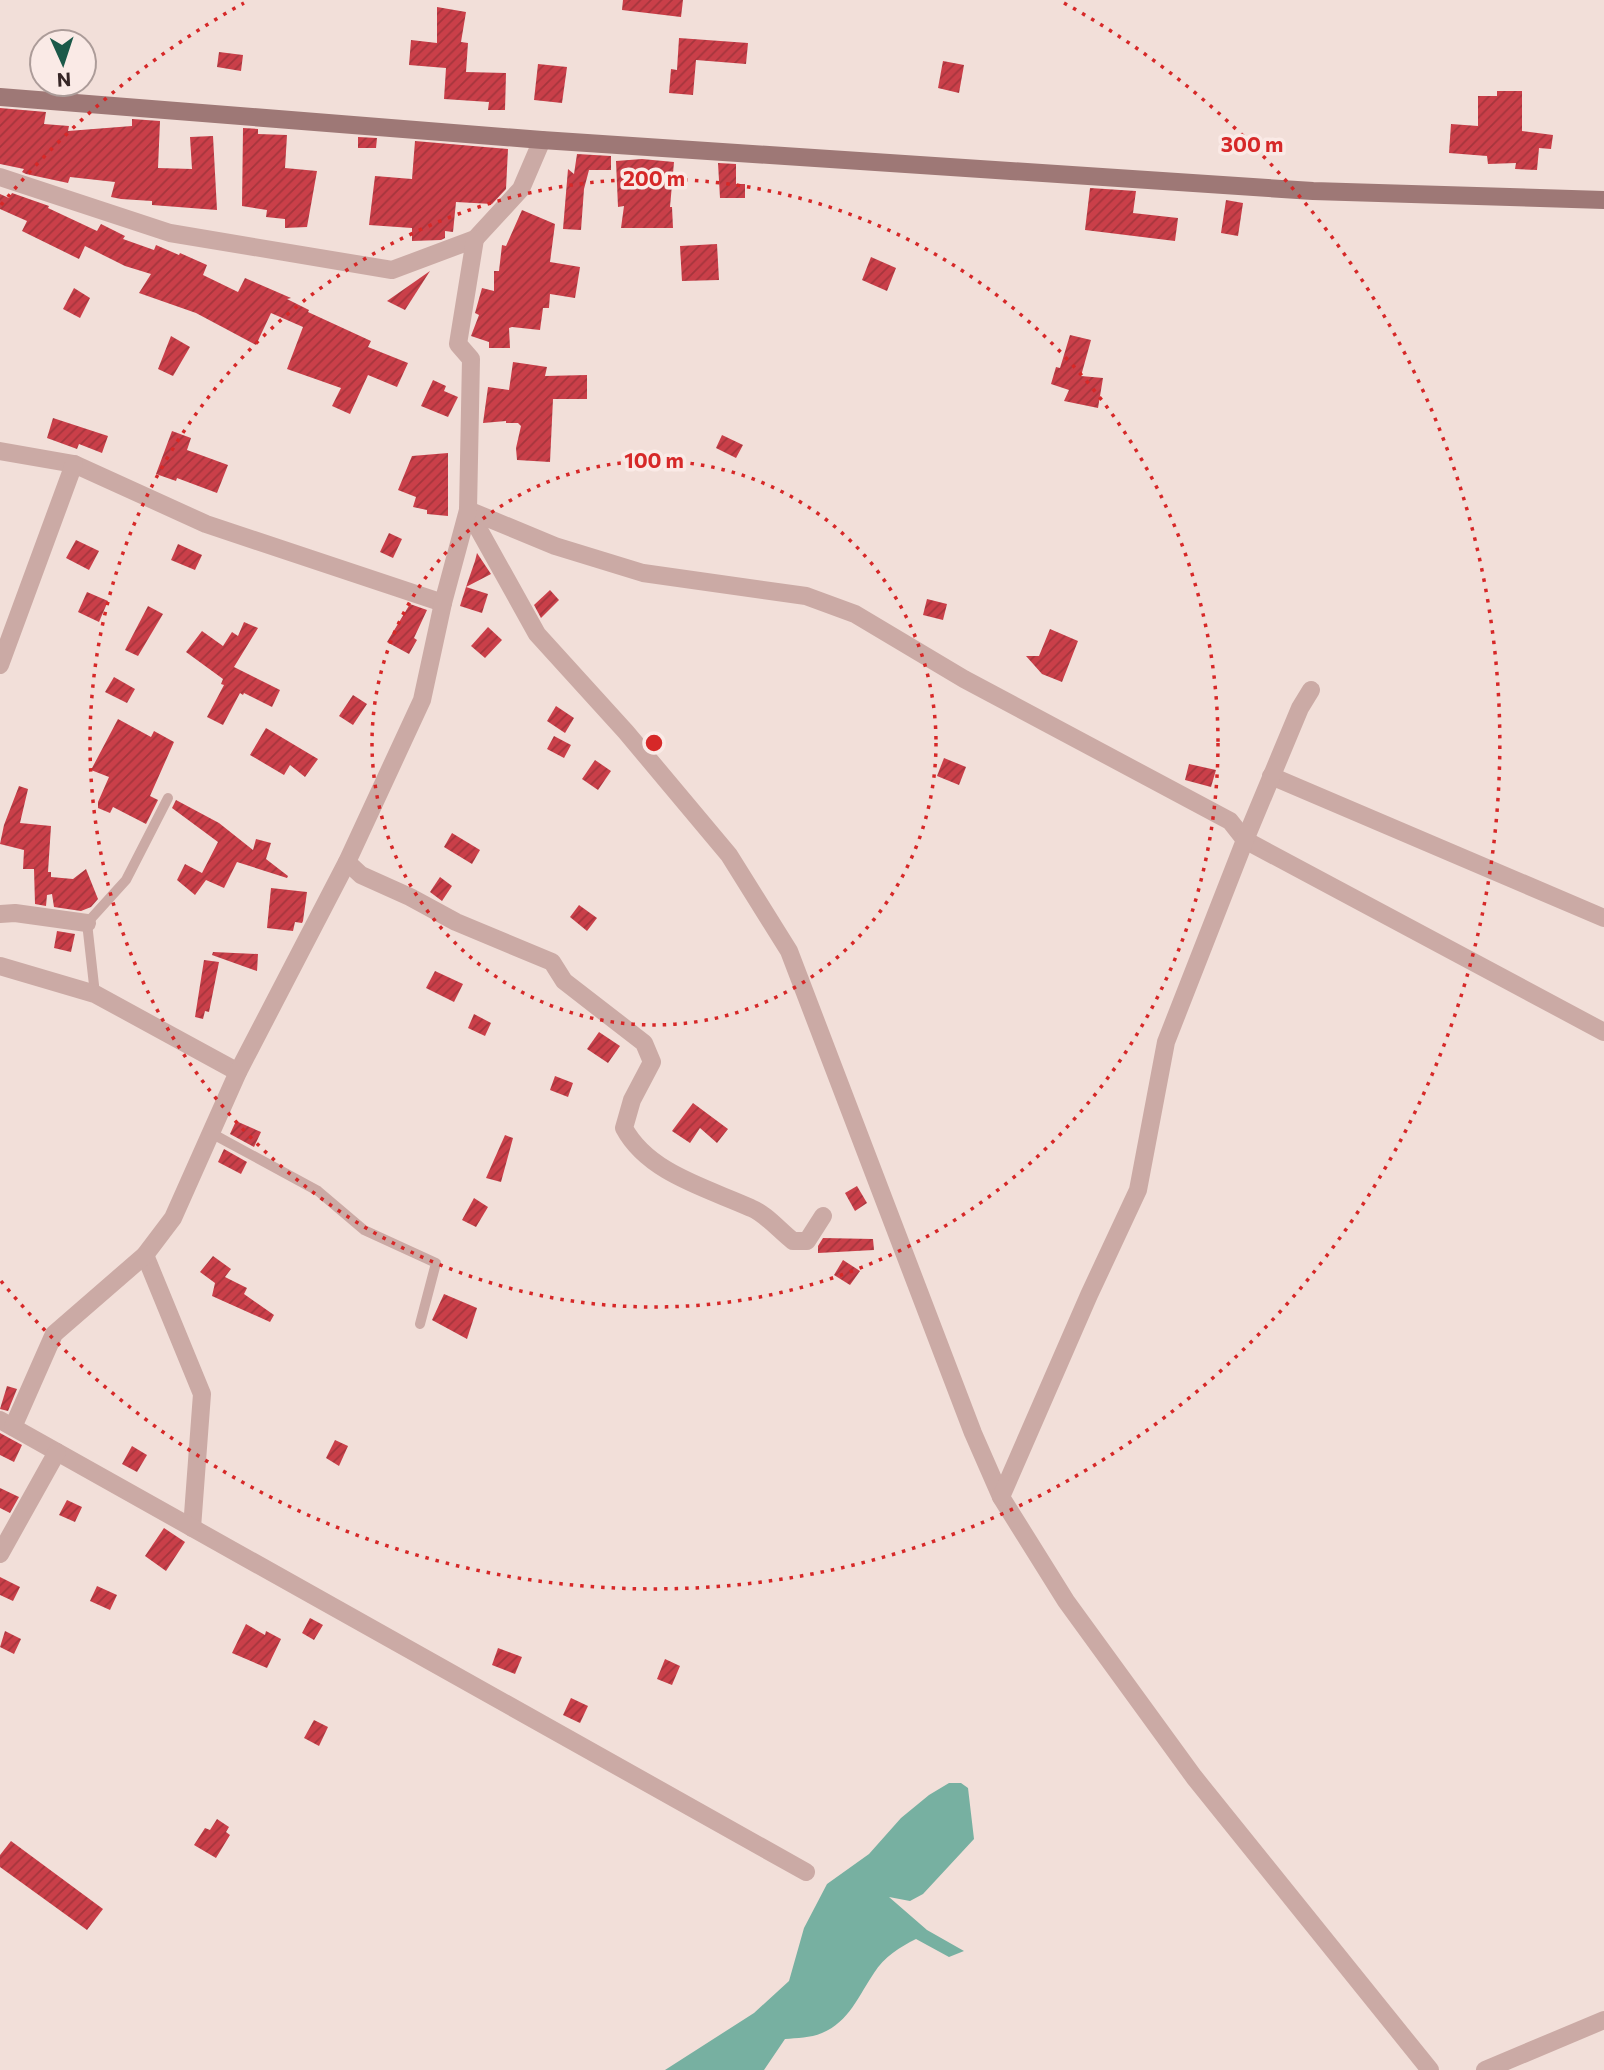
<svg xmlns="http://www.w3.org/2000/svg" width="1604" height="2070" font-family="Commissioner,sans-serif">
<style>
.water{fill:#77b0a1}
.building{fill:url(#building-hatch)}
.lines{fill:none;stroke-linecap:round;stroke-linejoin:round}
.lane{stroke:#cbaaa5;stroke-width:10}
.street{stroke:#cbaaa5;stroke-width:18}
.secondary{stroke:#9e7876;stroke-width:18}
.ring{fill:none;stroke:#d62828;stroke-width:3.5;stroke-dasharray:3.5 7}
.centre{fill:#d62828;stroke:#faeae6;stroke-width:3.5}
.ring-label{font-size:21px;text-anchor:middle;font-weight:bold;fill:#d62828;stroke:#faeae6;stroke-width:7;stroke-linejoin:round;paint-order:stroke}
</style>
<defs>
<pattern id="building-hatch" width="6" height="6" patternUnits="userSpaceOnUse" patternTransform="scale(1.75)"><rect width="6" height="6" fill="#ca3f49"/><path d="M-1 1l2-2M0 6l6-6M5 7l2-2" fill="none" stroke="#a5353d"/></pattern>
</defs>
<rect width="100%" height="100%" fill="#f2dfd9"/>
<!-- water -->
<path class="water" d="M 949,1783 L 961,1783 L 968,1788 L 974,1839 L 923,1894 L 910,1901 L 889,1897 L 927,1930 L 964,1951 L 949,1957 L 916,1939 C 900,1947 884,1957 874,1973 C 859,1995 849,2022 822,2033 C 810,2038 797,2038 785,2039 L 764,2070 L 665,2070 L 754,2013 L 789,1981 L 804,1928 L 827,1884 L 869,1854 L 901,1818 L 929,1795 Z"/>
<!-- building -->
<g class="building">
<path d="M 623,0 L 683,0 L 681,17 L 622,10 Z"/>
<path d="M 437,7 L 466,12 L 461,42 L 468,43 L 466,72 L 506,73 L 505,110 L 488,110 L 489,102 L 444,99 L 446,68 L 409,65 L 411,40 L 437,43 Z"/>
<path d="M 679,38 L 748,43 L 746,64 L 696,60 L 693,95 L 669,93 L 671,69 L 677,70 Z"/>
<path d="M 219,52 L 243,55 L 241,71 L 217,67 Z"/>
<path d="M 943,61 L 964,65 L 959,93 L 938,88 Z"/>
<path d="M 538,64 L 567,67 L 562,103 L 534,100 Z"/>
<path d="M 1497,91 L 1522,91 L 1522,131 L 1553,135 L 1551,149 L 1539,148 L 1537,170 L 1515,169 L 1516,163 L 1488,164 L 1487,156 L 1449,153 L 1451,124 L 1478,126 L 1478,96 L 1497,96 Z"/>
<path d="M 0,108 L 46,112 L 44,124 L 69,126 L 68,131 L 132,126 L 132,119 L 160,121 L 158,168 L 192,169 L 190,137 L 213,136 L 217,210 L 152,205 L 152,201 L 121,199 L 111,197 L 115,182 L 70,177 L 68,183 L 26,174 L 22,172 L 24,169 L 0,164 Z"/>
<path d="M 243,128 L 258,129 L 258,134 L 287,135 L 285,168 L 317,171 L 307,227 L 285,228 L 285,219 L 266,217 L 267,210 L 242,206 Z"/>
<path d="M 358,137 L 377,138 L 376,148 L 358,148 Z"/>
<path d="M 415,141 L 508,149 L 506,189 L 492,204 L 456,202 L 453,232 L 445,231 L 445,238 L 441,240 L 412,241 L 412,228 L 369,225 L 375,176 L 412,179 Z"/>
<path d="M 577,154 L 611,156 L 611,170 L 589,170 L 584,189 L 581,230 L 563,229 L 568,169 L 574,174 Z"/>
<path d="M 642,159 L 674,162 L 670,207 L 672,207 L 673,228 L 621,228 L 624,206 L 618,207 L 616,161 Z"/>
<path d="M 718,163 L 736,164 L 736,184 L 745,184 L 745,198 L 720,198 Z"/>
<path d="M 1090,188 L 1136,191 L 1133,213 L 1178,218 L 1175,241 L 1085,230 Z"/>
<path d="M 12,193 L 49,206 L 48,208 L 97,231 L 101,224 L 125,236 L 123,239 L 154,250 L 156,245 L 179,255 L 180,253 L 207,265 L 203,275 L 238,292 L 245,278 L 291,298 L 287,299 L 309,310 L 308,312 L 371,341 L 368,347 L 408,363 L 397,387 L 368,375 L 350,414 L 332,406 L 341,388 L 287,369 L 303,327 L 271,313 L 256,345 L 196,313 L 139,293 L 151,274 L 125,266 L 85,246 L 79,259 L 22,231 L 27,221 L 0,209 L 0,194 L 9,198 Z"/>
<path d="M 1226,200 L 1243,203 L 1238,236 L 1221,233 Z"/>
<path d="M 522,210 L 555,224 L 550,262 L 580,267 L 575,298 L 550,294 L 549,308 L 543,308 L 540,330 L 512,327 L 509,328 L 510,348 L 489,348 L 489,342 L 471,336 L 479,315 L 475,313 L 482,288 L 494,291 L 494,271 L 499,271 L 502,245 L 506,246 Z"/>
<path d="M 717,244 L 719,280 L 682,281 L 680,246 Z"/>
<path d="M 871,257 L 896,268 L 887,291 L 862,280 Z"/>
<path d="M 430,271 L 405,310 L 387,301 Z"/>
<path d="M 74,288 L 90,298 L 80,318 L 63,309 Z"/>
<path d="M 1070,335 L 1091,340 L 1081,376 L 1103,378 L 1098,408 L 1064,401 L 1069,390 L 1051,384 L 1056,367 L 1060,368 Z"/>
<path d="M 171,336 L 190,347 L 173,376 L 158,369 Z"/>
<path d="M 513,362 L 547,367 L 545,376 L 587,375 L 587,399 L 553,399 L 550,462 L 517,460 L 516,448 L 521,426 L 518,423 L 506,423 L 506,421 L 483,423 L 488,387 L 509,390 Z"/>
<path d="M 433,380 L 446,386 L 444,391 L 458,397 L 448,417 L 421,406 Z"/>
<path d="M 53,418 L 108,436 L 102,453 L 79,444 L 77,449 L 47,438 Z"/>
<path d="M 172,431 L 191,438 L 187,450 L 228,465 L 217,493 L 177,478 L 176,481 L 156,474 Z"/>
<path d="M 722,435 L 743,445 L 736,458 L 716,448 Z"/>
<path d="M 448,453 L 448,516 L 427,514 L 427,510 L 413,507 L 416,497 L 398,490 L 412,456 Z"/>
<path d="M 389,533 L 402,539 L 393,558 L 380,552 Z"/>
<path d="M 76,540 L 99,551 L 89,570 L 66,558 Z"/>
<path d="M 178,544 L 202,555 L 195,570 L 171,560 Z"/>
<path d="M 477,553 L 491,574 L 466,587 L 475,561 Z"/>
<path d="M 466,587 L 488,594 L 482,613 L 460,606 Z"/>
<path d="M 550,590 L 559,600 L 541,618 L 534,605 Z"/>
<path d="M 87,592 L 108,601 L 99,622 L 78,612 Z"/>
<path d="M 927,599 L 947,604 L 943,620 L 923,615 Z"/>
<path d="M 410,604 L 427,610 L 414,638 L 417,640 L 409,654 L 387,642 Z"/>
<path d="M 148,606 L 163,614 L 138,656 L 125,650 Z"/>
<path d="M 244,622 L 258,628 L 234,667 L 280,690 L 272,707 L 244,693 L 243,695 L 240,693 L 223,725 L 207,717 L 224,685 L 221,684 L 223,679 L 186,652 L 202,631 L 223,646 L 232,632 L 238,636 Z"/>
<path d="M 488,627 L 502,640 L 485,658 L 471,646 Z"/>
<path d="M 1050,629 L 1078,641 L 1062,682 L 1042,674 L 1026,656 L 1039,656 Z"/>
<path d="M 114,677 L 135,689 L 127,703 L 105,692 Z"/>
<path d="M 353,695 L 367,704 L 353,725 L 339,716 Z"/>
<path d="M 556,706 L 574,718 L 565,733 L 547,721 Z"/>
<path d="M 118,719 L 151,737 L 154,731 L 174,742 L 150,796 L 158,800 L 146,824 L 113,807 L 110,813 L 98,808 L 98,802 L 109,777 L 91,770 Z"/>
<path d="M 266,728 L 318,759 L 305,777 L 290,765 L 284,775 L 250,755 Z"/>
<path d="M 554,736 L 571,745 L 564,758 L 547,749 Z"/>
<path d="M 944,758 L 966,767 L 959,785 L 937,776 Z"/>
<path d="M 595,760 L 611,771 L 598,790 L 582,779 Z"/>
<path d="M 1189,764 L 1216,770 L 1211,787 L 1185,780 Z"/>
<path d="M 19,786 L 28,789 L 20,823 L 51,826 L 48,872 L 51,872 L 51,877 L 73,879 L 86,869 L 98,899 L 91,907 L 81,911 L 54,907 L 52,894 L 47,895 L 46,906 L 35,904 L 34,869 L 23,869 L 24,850 L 0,844 L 4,825 Z"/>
<path d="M 176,800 L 219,823 L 253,850 L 256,839 L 271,843 L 266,859 L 288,876 L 287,878 L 237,862 L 224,888 L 206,880 L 195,895 L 177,880 L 185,864 L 202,873 L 218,842 L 172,808 Z"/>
<path d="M 452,833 L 480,850 L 472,864 L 444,847 Z"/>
<path d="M 440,877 L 452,886 L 442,901 L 430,892 Z"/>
<path d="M 271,888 L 307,892 L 303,921 L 302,923 L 295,922 L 293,931 L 267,928 Z"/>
<path d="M 579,905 L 597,918 L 587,931 L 570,917 Z"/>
<path d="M 57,931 L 75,934 L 71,952 L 54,948 Z"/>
<path d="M 213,952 L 258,954 L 257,971 L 212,955 Z"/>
<path d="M 204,960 L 219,962 L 209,1012 L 205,1011 L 203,1019 L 195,1017 Z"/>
<path d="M 435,971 L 463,984 L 454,1002 L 426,988 Z"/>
<path d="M 474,1014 L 491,1023 L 485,1036 L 468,1028 Z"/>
<path d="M 599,1032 L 620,1046 L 608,1063 L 587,1049 Z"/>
<path d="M 555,1076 L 573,1083 L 568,1097 L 550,1090 Z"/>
<path d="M 693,1103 L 728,1129 L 717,1143 L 700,1128 L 690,1143 L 672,1131 Z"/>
<path d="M 236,1121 L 261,1132 L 254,1147 L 230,1134 Z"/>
<path d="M 505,1135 L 513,1138 L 501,1182 L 486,1178 Z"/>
<path d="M 224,1149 L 247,1162 L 241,1174 L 218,1162 Z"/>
<path d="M 857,1186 L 867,1203 L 855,1211 L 845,1193 Z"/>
<path d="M 474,1198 L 488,1207 L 476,1227 L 462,1220 Z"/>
<path d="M 823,1238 L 873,1239 L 874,1250 L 818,1253 L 818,1246 Z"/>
<path d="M 213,1256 L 231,1269 L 225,1277 L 247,1288 L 244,1294 L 274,1315 L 270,1322 L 212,1296 L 215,1283 L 200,1272 Z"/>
<path d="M 843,1260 L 860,1271 L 850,1285 L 834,1275 Z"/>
<path d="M 444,1294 L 477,1308 L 467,1339 L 432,1320 Z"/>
<path d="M 7,1386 L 17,1389 L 8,1411 L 0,1409 Z"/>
<path d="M 0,1433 L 22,1445 L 14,1462 L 0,1455 Z"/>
<path d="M 335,1440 L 348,1446 L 339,1466 L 326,1458 Z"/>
<path d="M 132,1446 L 147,1455 L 137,1472 L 122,1464 Z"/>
<path d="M 0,1488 L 19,1497 L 10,1513 L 0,1508 Z"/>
<path d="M 67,1500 L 82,1507 L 75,1522 L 59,1515 Z"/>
<path d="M 164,1528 L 185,1542 L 166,1571 L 145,1556 Z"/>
<path d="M 0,1577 L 20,1587 L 13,1601 L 0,1595 Z"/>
<path d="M 97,1586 L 117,1595 L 110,1610 L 90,1601 Z"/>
<path d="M 310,1618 L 323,1625 L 314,1640 L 302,1633 Z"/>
<path d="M 246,1624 L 265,1635 L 266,1631 L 281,1639 L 267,1668 L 232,1653 Z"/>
<path d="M 5,1631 L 21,1639 L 14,1654 L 0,1647 Z"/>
<path d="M 498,1648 L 522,1657 L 515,1674 L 492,1665 Z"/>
<path d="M 665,1659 L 680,1666 L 672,1685 L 657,1679 Z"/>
<path d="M 571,1698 L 588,1706 L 580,1723 L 563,1715 Z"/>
<path d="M 314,1720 L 328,1727 L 319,1746 L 304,1738 Z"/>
<path d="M 217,1819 L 229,1827 L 226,1832 L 230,1835 L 216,1858 L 194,1845 L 205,1828 L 210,1830 Z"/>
<path d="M 11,1841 L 103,1909 L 87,1930 L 0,1867 L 0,1855 Z"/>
</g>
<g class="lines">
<!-- lane -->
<g class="lane">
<path d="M 95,994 L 87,923 L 126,880 L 168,798"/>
<path d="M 211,1133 L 318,1191 L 364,1230 L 436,1263 L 420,1324"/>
</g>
<!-- street -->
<g class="street">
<path d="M 0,177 L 170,233 L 392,270 L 475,239 L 521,189 L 542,140"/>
<path d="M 0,451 L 74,464 L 206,524 L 443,603"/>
<path d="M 468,510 L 537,634 L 626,732 L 729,855 L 789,951 L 973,1433 L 1001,1497 L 1066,1601 L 1194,1777 L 1430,2070"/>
<path d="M 468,510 L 555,546 L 643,573 L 806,596 L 855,614 L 964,679 L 1230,821 L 1245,840 L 1604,1032"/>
<path d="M 0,665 L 74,464"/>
<path d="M 1271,776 L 1604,918"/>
<path d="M 347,862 L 361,875 L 410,897 L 456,922 L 552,962 L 564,981 L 644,1043 L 652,1062 L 632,1100 L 624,1128 C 648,1173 707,1188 751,1208 C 766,1214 780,1231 793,1241 L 807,1241 L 823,1216"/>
<path d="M 0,914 L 15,913 L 87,923"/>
<path d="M 0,966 L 95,994 L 238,1072"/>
<path d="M 145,1255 L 202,1394 L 192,1528"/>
<path d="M 0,1420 L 806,1872"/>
<path d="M 13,1427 L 54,1334 L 145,1255 L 173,1218 L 238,1072 L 347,862 L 422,700 L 443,603 L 468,510 L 471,359 L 458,344 L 475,239"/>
<path d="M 1001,1497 L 1089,1295 L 1138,1190 L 1166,1042 L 1245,840 L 1300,708 L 1311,690"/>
<path d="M 0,1554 L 57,1452"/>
<path d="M 1485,2070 L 1604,2020"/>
</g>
<!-- secondary -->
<path class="secondary" d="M 0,97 L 542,140 L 1313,191 L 1604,200"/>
</g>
<!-- distance rings -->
<g class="ring">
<circle cx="654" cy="743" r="282"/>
<circle cx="654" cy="743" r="564"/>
<path d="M1 205A846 846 0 0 1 244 3M1064 3A846 846 0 1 1 1 1281"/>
</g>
<circle cx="654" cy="743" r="10" class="centre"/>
<g class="ring-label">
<text x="1252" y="152">300 m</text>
<text x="654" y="186">200 m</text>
<text x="654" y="468">100 m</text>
</g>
<!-- north arrow -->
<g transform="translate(63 63) rotate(177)"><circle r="33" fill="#faeae6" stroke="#ac9c99" stroke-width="2"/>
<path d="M0-5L12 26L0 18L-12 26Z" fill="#1b5949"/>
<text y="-10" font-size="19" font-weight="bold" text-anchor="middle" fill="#362626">N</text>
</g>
</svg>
